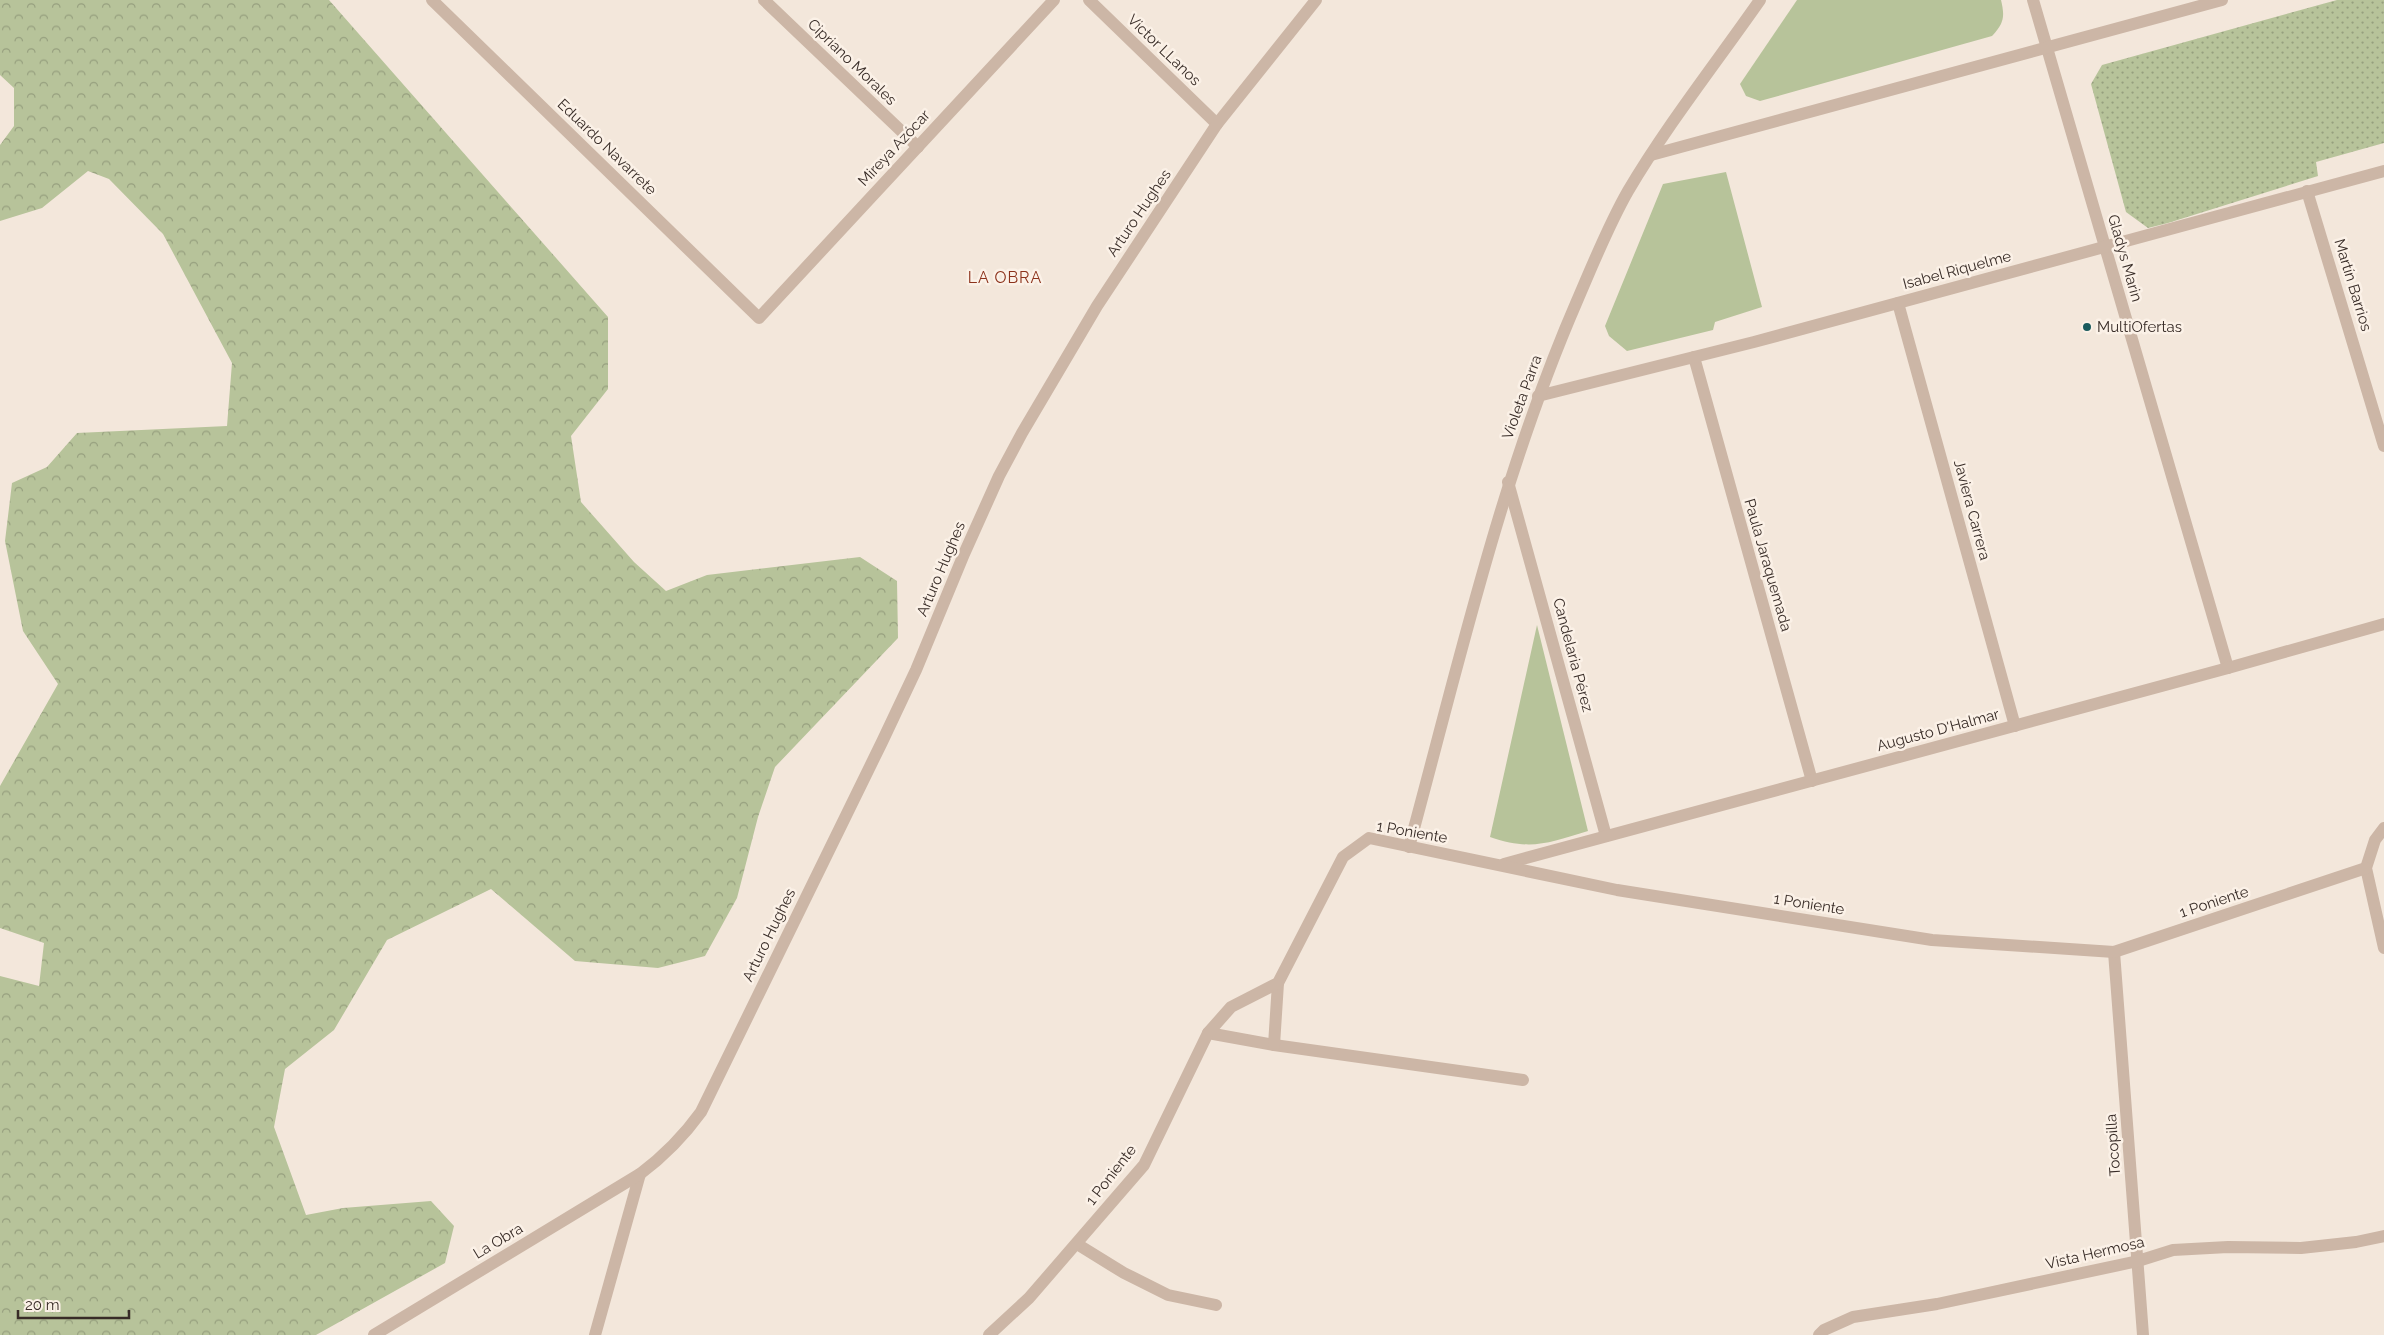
<svg xmlns="http://www.w3.org/2000/svg" width="2384" height="1335" font-family="Raleway,sans-serif">
<style>
.grass{fill:#b7c39a}
.forest{fill:url(#forest-crowns)}
.park{fill:url(#park-dots)}
.lines{fill:none;stroke-linecap:round;stroke-linejoin:round}
.service{stroke:#ccb6a6;stroke-width:12}
.minor{stroke:#ccb6a6;stroke-width:12}
.tertiary{stroke:#ccb6a6;stroke-width:12}
.poi-dot{fill:#1a5a5c;stroke:#fbf1e7;stroke-width:2}
.labels{text-anchor:middle;stroke-width:5;stroke-linejoin:round;paint-order:stroke}
.street-label{font-size:15px;fill:#382c27;stroke:#fbf1e7}
.poi-label{font-size:15px;fill:#382c27;stroke:#fbf1e7;text-anchor:start}
.neighbourhood-label{font-size:16px;letter-spacing:1px;fill:#8c321b;stroke:#fbf1e7}
</style>
<defs>
<pattern id="forest-crowns" width="20" height="18" patternUnits="userSpaceOnUse" patternTransform="scale(1.25)"><rect width="20" height="18" fill="#b7c39a"/><path d="M2 6a3 3 0 1 1 6 0M12 15a3 3 0 1 1 6 0" fill="none" stroke="#969f7e"/></pattern>
<pattern id="park-dots" width="8" height="8" patternUnits="userSpaceOnUse" patternTransform="scale(1.25)"><rect width="8" height="8" fill="#b7c39a"/><path d="M2 2h.1M6 6h.1" fill="none" stroke="#969f7e" stroke-width="1.8" stroke-linecap="round"/></pattern>
</defs>
<rect width="100%" height="100%" fill="#f3e7db"/>
<!-- grass -->
<g class="grass">
<path d="M 1797,0 L 2001,0 C 2005,17 2004,23 1992,36 L 1760,101 L 1746,96 L 1740,84 Z"/>
<path d="M 1726,172 L 1762,307 L 1715,322 L 1713,330 L 1627,351 L 1609,336 L 1605,326 L 1663,184 Z"/>
<path d="M 1537,625 L 1588,831 C 1548,843 1531,851 1490,837 Z"/>
</g>
<!-- forest -->
<path class="forest" d="M 0,0 L 329,0 L 608,317 L 608,389 L 571,436 L 581,502 L 634,562 L 666,591 L 707,575 L 860,557 L 897,581 L 898,638 L 775,767 L 758,817 L 737,898 L 705,956 L 658,968 L 575,961 L 491,889 L 387,940 L 334,1030 L 285,1069 L 274,1127 L 306,1215 L 343,1208 L 431,1201 L 454,1226 L 445,1263 L 316,1335 L 0,1335 L 0,976 L 39,986 L 44,943 L 0,928 L 0,786 L 58,684 L 23,631 L 5,541 L 12,483 L 47,467 L 77,433 L 227,426 L 232,363 L 163,234 L 109,179 L 88,171 L 42,208 L 0,221 L 0,145 L 14,126 L 14,88 L 0,75 Z"/>
<!-- park -->
<path class="park" d="M 2337,0 L 2384,0 L 2384,143 L 2316,162 L 2318,176 L 2168,223 L 2148,228 L 2126,212 L 2091,84 L 2102,65 Z"/>
<g class="lines">
<!-- service -->
<path class="service" d="M 1077,1244 L 1124,1273 L 1168,1295 L 1216,1305"/>
<!-- minor -->
<g class="minor">
<path d="M 432,0 L 759,318 L 1054,0"/>
<path d="M 764,0 L 918,147"/>
<path d="M 1089,0 L 1217,124"/>
<path d="M 2033,0 L 2228,668"/>
<path d="M 1651,155 L 2222,0"/>
<path d="M 2307,191 L 2384,446"/>
<path d="M 1898,303 L 2015,726"/>
<path d="M 1694,357 L 1812,781"/>
<path d="M 1538,396 L 1754,342 L 2384,171"/>
<path d="M 1508,482 L 1606,836"/>
<path d="M 2384,828 L 2375,840 L 2366,868 L 2384,948"/>
<path d="M 1409,847 C 1459,663 1501,476 1577,301 C 1593,264 1608,226 1628,191 C 1667,125 1716,63 1760,0"/>
<path d="M 1504,864 L 2228,668 L 2384,624"/>
<path d="M 2114,952 L 2143,1335"/>
<path d="M 1208,1033 L 1274,1045 L 1523,1080"/>
<path d="M 1274,1045 L 1278,983"/>
<path d="M 595,1335 L 640,1174"/>
<path d="M 989,1335 L 1029,1298 L 1144,1165 L 1208,1033 L 1231,1007 L 1278,983 L 1343,857 L 1369,838 L 1617,890 L 1932,940 L 2114,952 L 2366,868"/>
<path d="M 1819,1335 L 1824,1330 L 1853,1317 L 1937,1304 L 2138,1261 L 2173,1250 L 2228,1247 L 2301,1248 L 2356,1242 L 2384,1236"/>
</g>
<!-- tertiary -->
<path class="tertiary" d="M 374,1335 L 640,1174 C 664,1156 683,1137 701,1112 L 882,742 L 916,670 L 964,554 L 999,476 L 1022,433 L 1097,306 L 1217,124 L 1316,0"/>
</g>
<!-- markers -->
<circle class="poi-dot" cx="2087" cy="327" r="5"/>
<g class="labels">
<!-- street labels -->
<g class="street-label">
<text transform="translate(1164 50) rotate(44)" y="5">Victor LLanos</text>
<text transform="translate(852 62) rotate(44)" y="5">Cipriano Morales</text>
<text transform="translate(607 147) rotate(44)" y="5">Eduardo Navarrete</text>
<text transform="translate(894 148) rotate(-47)" y="5">Mireya Azócar</text>
<text transform="translate(1139 213) rotate(-56)" y="5">Arturo Hughes</text>
<text transform="translate(2125 258) rotate(74)" y="5">Gladys Marin</text>
<text transform="translate(1957 270) rotate(-15)" y="5">Isabel Riquelme</text>
<text transform="translate(2353 285) rotate(73)" y="5">Martín Barrios</text>
<text transform="translate(1522 397) rotate(-70)" y="5">Violeta Parra</text>
<text transform="translate(1972 510) rotate(75)" y="5">Javiera Carrera</text>
<text transform="translate(1768 565) rotate(74)" y="5">Paula Jaraquemada</text>
<text transform="translate(941 569) rotate(-67)" y="5">Arturo Hughes</text>
<text transform="translate(1573 655) rotate(75)" y="5">Candelaria Pérez</text>
<text transform="translate(1938 730) rotate(-15)" y="5">Augusto D'Halmar</text>
<text transform="translate(1412 832) rotate(10)" y="5">1 Poniente</text>
<text transform="translate(2214 902) rotate(-18)" y="5">1 Poniente</text>
<text transform="translate(1809 904) rotate(9)" y="5">1 Poniente</text>
<text transform="translate(769 935) rotate(-64)" y="5">Arturo Hughes</text>
<text transform="translate(2113 1145) rotate(-94)" y="5">Tocopilla</text>
<text transform="translate(1111 1175) rotate(-52)" y="5">1 Poniente</text>
<text transform="translate(498 1241) rotate(-31)" y="5">La Obra</text>
<text transform="translate(2095 1253) rotate(-13)" y="5">Vista Hermosa</text>
</g>
<!-- poi labels -->
<g class="poi-label">
<text x="2097" y="332">MultiOfertas</text>
</g>
<!-- neighbourhood labels -->
<g class="neighbourhood-label">
<text x="1005" y="283">LA OBRA</text>
</g>
</g>
<!-- scale -->
<path d="M18 1310v8h111v-8" fill="none" stroke="#382c27" stroke-width="2.5"/>
<text x="25" y="1310" font-size="15" fill="#382c27" stroke="#fbf1e7" stroke-width="4" paint-order="stroke">20 m</text>
</svg>
